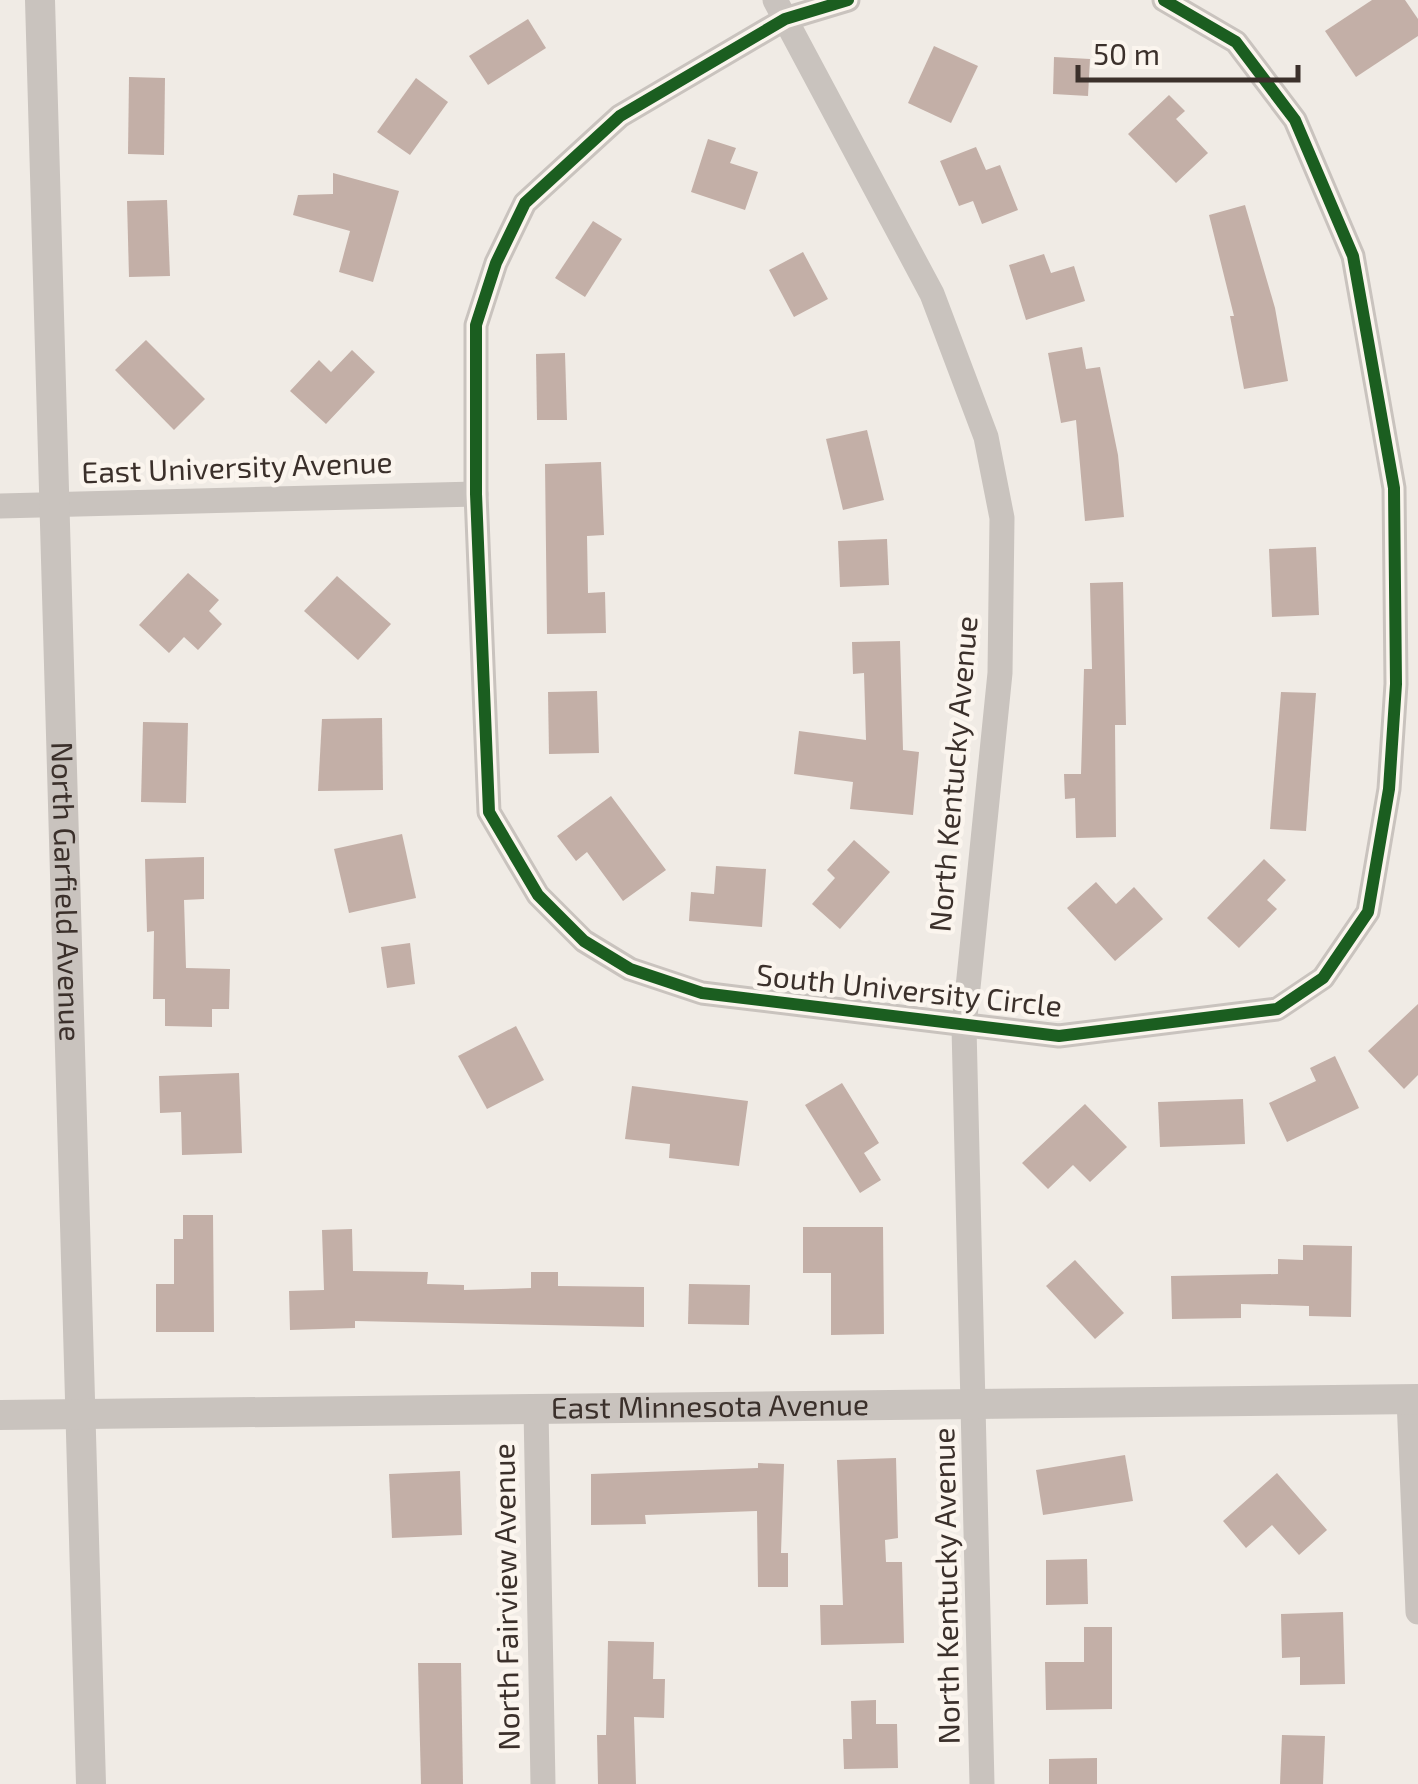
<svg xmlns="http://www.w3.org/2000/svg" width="1418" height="1784" font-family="'Exo 2',sans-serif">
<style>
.building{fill:#c3afa7}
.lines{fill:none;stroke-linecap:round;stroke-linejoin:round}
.minor{stroke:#c9c3be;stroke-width:25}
.tertiary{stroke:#c9c3be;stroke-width:30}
.cycleway-casing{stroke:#fbf5ee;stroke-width:19}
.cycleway{stroke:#1b5e20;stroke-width:12}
.labels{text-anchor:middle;stroke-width:9;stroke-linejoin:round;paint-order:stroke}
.street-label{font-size:30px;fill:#3b302b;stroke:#fbf5ee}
</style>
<rect width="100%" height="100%" fill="#f0ebe5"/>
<!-- building -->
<g class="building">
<path d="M 1372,0 L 1405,0 L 1418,19 L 1418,36 L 1356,77 L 1325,31 Z"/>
<path d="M 528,19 L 546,48 L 488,85 L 469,56 Z"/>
<path d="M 934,46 L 978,66 L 951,123 L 908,103 Z"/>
<path d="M 1054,57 L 1090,59 L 1088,96 L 1053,94 Z"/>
<path d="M 129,77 L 165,78 L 164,155 L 128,154 Z"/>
<path d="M 416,78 L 448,102 L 410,155 L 377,132 Z"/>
<path d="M 1169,95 L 1185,111 L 1176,119 L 1208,153 L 1176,183 L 1128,134 Z"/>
<path d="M 708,139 L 736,148 L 730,163 L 758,172 L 745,210 L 691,192 Z"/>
<path d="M 976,147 L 986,170 L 1000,165 L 1018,210 L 982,224 L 973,201 L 959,206 L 940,161 Z"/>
<path d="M 333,173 L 399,191 L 373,282 L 339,272 L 350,231 L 293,215 L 298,195 L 333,194 Z"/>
<path d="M 167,200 L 170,276 L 129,277 L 127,201 Z"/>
<path d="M 1245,205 L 1275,308 L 1288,381 L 1244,389 L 1230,316 L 1234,316 L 1209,215 Z"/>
<path d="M 593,221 L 622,239 L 585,297 L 555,278 Z"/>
<path d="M 803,252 L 828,299 L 794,317 L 769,270 Z"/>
<path d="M 1044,254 L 1051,273 L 1074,266 L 1085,301 L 1026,320 L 1009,265 Z"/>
<path d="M 146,340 L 205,399 L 174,430 L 115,370 Z"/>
<path d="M 1082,347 L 1086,369 L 1100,367 L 1118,455 L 1124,517 L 1085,521 L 1076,420 L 1061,423 L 1048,353 Z"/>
<path d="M 352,350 L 375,372 L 326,424 L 290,391 L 319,360 L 331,372 Z"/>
<path d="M 565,353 L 567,420 L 537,420 L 536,354 Z"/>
<path d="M 867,430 L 884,500 L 843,510 L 826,439 Z"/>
<path d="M 601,462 L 604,535 L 587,536 L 588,593 L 605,592 L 606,633 L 547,634 L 545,464 Z"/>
<path d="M 887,539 L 889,585 L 840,587 L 838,541 Z"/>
<path d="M 1316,547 L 1319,615 L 1272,617 L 1269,549 Z"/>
<path d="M 188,573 L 219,600 L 209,611 L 222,624 L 198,650 L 184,637 L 169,653 L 139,625 Z"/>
<path d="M 337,576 L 391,624 L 358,660 L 304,611 Z"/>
<path d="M 1123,582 L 1126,725 L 1115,725 L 1116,837 L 1076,838 L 1075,798 L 1065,799 L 1064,774 L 1081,774 L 1084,669 L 1092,669 L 1090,583 Z"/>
<path d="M 900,641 L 903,750 L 919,752 L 913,815 L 850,809 L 853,782 L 794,774 L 799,731 L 866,740 L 864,673 L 853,674 L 852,642 Z"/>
<path d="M 597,691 L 599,753 L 549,754 L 548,692 Z"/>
<path d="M 1281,692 L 1316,693 L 1306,831 L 1270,829 Z"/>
<path d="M 382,718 L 383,790 L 318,791 L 322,719 Z"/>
<path d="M 143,722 L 188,723 L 186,803 L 141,802 Z"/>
<path d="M 611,796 L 666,870 L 623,901 L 587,852 L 576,861 L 557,836 Z"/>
<path d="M 402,834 L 416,898 L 349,913 L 334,849 Z"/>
<path d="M 854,840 L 890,872 L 840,929 L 812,904 L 835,878 L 827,870 Z"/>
<path d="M 204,857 L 204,899 L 184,900 L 186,968 L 230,969 L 229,1009 L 212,1009 L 212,1027 L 165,1026 L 165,999 L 153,999 L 154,931 L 147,932 L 145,859 Z"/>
<path d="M 1264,859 L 1286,880 L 1267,900 L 1277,909 L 1239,948 L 1207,918 Z"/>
<path d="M 716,866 L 766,869 L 762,927 L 689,921 L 691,892 L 714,894 Z"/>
<path d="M 1096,882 L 1116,904 L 1134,887 L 1163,919 L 1115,961 L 1067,908 Z"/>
<path d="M 410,943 L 415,984 L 387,988 L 381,947 Z"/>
<path d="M 1418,1004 L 1418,1075 L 1404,1089 L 1368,1051 Z"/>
<path d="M 516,1026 L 544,1080 L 487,1109 L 458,1056 Z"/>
<path d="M 1335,1056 L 1359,1108 L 1287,1142 L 1269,1103 L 1316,1081 L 1310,1068 Z"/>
<path d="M 239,1073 L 242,1153 L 182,1155 L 181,1112 L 160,1113 L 159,1076 Z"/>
<path d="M 842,1083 L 879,1143 L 864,1153 L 881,1180 L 860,1193 L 805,1105 Z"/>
<path d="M 632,1086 L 748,1101 L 739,1166 L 669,1158 L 670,1144 L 625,1139 Z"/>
<path d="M 1243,1099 L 1245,1144 L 1160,1147 L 1158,1102 Z"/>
<path d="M 1085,1104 L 1127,1147 L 1090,1182 L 1073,1165 L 1048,1189 L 1022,1163 Z"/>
<path d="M 183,1215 L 213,1215 L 214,1332 L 156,1332 L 156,1284 L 174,1284 L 174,1239 L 183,1239 Z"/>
<path d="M 803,1227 L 883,1227 L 884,1334 L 831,1335 L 831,1273 L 803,1273 Z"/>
<path d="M 352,1229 L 353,1271 L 428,1272 L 427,1284 L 464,1285 L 464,1290 L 531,1288 L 531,1272 L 558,1272 L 558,1286 L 644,1287 L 644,1327 L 355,1321 L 355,1328 L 290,1330 L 289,1291 L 324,1290 L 322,1230 Z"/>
<path d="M 1303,1245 L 1352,1246 L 1351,1317 L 1309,1316 L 1309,1306 L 1241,1304 L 1241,1318 L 1172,1319 L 1171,1276 L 1278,1274 L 1278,1259 L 1303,1260 Z"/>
<path d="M 1075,1260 L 1124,1313 L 1095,1339 L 1046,1286 Z"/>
<path d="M 689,1284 L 750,1285 L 749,1325 L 688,1324 Z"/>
<path d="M 1125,1455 L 1133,1501 L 1043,1515 L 1036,1470 Z"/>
<path d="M 896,1458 L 898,1538 L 885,1540 L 886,1562 L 902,1562 L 904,1643 L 821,1645 L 820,1605 L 843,1605 L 837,1460 Z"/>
<path d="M 758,1463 L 784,1464 L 781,1553 L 788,1553 L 788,1587 L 758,1587 L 757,1511 L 645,1515 L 646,1524 L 591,1525 L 591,1474 L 758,1468 Z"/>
<path d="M 460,1471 L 462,1535 L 392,1538 L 389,1474 Z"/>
<path d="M 1277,1473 L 1327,1530 L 1299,1555 L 1272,1525 L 1246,1548 L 1223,1521 Z"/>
<path d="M 1087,1559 L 1088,1604 L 1046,1605 L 1046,1560 Z"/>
<path d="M 1343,1612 L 1345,1684 L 1300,1685 L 1300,1657 L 1282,1658 L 1281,1614 Z"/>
<path d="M 1084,1627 L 1112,1627 L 1112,1709 L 1046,1710 L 1045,1662 L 1084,1662 Z"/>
<path d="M 608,1641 L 654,1642 L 653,1679 L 665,1679 L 664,1718 L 634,1717 L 636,1784 L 598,1784 L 597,1735 L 606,1735 Z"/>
<path d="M 418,1663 L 461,1663 L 463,1784 L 421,1784 Z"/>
<path d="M 876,1700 L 876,1724 L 897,1724 L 898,1768 L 844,1769 L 843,1739 L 852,1739 L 851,1701 Z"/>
<path d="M 1282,1735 L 1325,1736 L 1323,1784 L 1280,1784 Z"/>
<path d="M 1097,1758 L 1097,1784 L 1049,1784 L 1049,1759 Z"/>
</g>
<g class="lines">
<!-- minor -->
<g class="minor">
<path d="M 775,0 L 932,294 L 986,437 L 1002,518 L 1000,673 L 964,1027 L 982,1784"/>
<path d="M 848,0 L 785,19 L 620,116 L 525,203 L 496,263 L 476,325 L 476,494 L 489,812 L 538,895 L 584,941 L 630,969 L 702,993 L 1059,1036 L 1277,1009 L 1323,978 L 1368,912 L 1389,789 L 1396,684 L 1394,488 L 1353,256 L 1295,120 L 1236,42 L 1164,0"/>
<path d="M 0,506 L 476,494"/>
<path d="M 1409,1399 L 1418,1612"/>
<path d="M 536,1409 L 543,1784"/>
</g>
<!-- tertiary -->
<g class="tertiary">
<path id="s1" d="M 40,0 L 91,1784"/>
<path id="s2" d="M 0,1415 L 1418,1399"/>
</g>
<defs>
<path id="cycleway" d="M 848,0 L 785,19 L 620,116 L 525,203 L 496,263 L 476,325 L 476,494 L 489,812 L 538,895 L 584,941 L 630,969 L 702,993 L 1059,1036 L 1277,1009 L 1323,978 L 1368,912 L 1389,789 L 1396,684 L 1394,488 L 1353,256 L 1295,120 L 1236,42 L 1164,0"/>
</defs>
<!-- cycleway casing -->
<use href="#cycleway" class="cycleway-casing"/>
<!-- cycleway -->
<use href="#cycleway" class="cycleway"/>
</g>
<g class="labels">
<!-- street labels -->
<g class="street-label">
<text transform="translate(237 468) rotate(-2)" y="10">East University Avenue</text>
<text transform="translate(954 774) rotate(-85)" y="10">North Kentucky Avenue</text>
<text dy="10" stroke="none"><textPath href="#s1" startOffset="892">North Garfield Avenue</textPath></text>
<text transform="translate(909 991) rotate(6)" y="10">South University Circle</text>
<text dy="10" stroke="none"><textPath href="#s2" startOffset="710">East Minnesota Avenue</textPath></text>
<text transform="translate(947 1586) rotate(-91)" y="10">North Kentucky Avenue</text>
<text transform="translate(507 1597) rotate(-91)" y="10">North Fairview Avenue</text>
</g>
</g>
<!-- scale -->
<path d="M1078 65v15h220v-15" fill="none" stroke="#3b302b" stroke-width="5"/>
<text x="1093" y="65" font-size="30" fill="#3b302b" stroke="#fbf5ee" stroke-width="8" paint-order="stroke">50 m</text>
</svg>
